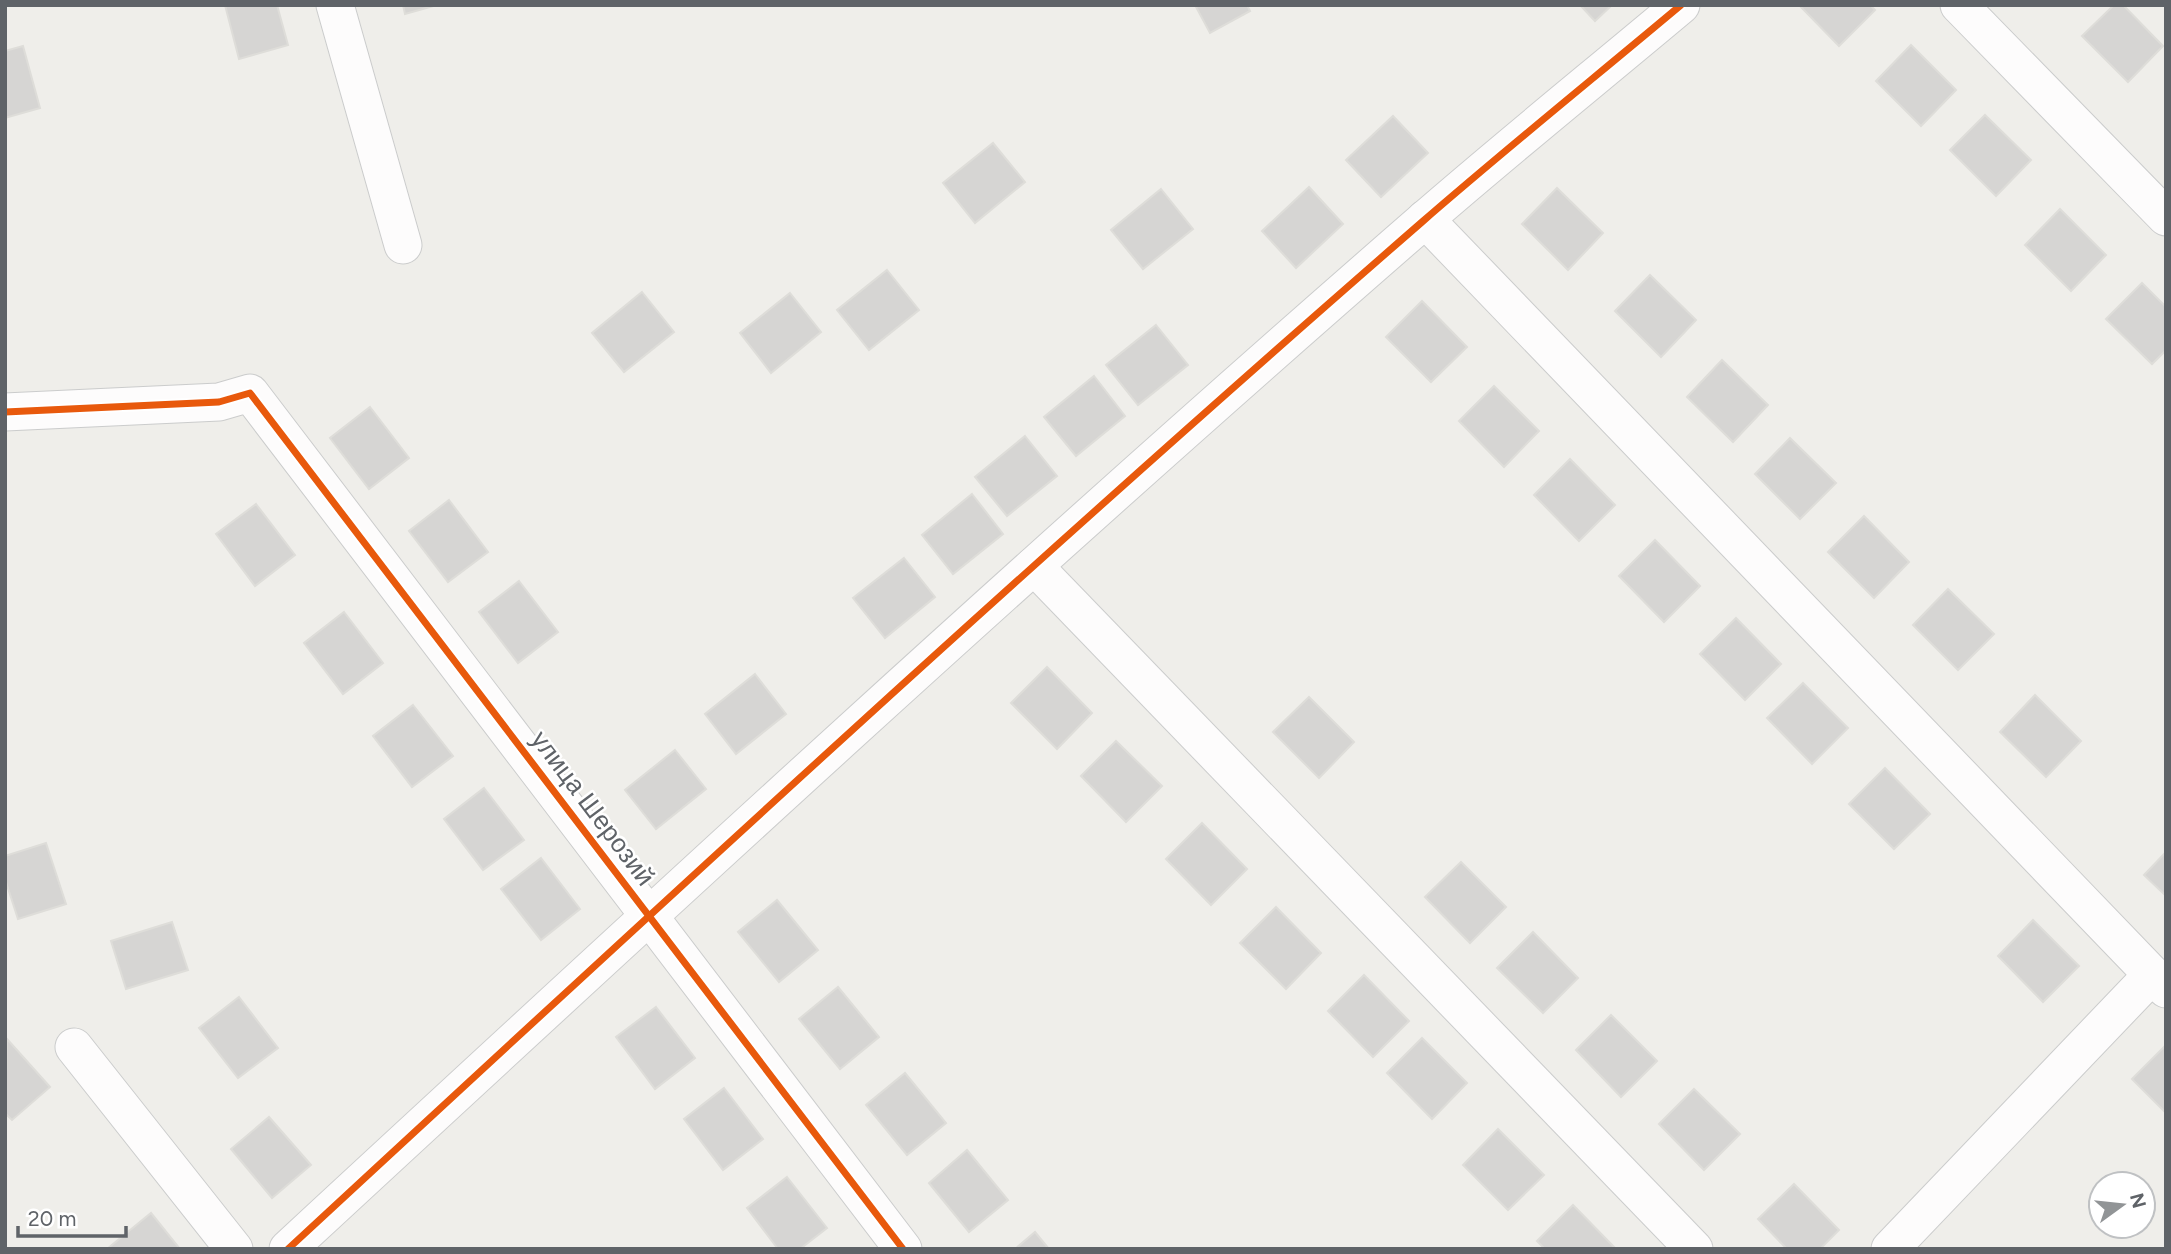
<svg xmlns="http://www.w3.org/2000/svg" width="2171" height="1254" font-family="Figtree,sans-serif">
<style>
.building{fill:#d6d5d3;stroke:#deddd9;stroke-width:2}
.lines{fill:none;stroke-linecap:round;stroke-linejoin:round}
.minor-casing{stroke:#cbcccc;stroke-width:39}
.minor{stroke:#fdfcfc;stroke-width:37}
.cycleway-casing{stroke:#fff;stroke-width:11}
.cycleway{stroke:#e8590c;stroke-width:7}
.labels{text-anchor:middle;stroke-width:5;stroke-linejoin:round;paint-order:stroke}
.street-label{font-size:26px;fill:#5f6368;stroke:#fff}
</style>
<rect width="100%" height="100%" fill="#efeeea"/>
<!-- building -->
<g class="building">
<path d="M 225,5 L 277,5 L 288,45 L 239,59 Z"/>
<path d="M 403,5 L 437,5 L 405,14 Z"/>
<path d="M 1195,5 L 1247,5 L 1250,11 L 1210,33 Z"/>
<path d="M 1580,5 L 1612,5 L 1595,21 Z"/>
<path d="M 1799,5 L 1870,5 L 1875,10 L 1839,46 Z"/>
<path d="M 2114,5 L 2123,5 L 2163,46 L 2128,82 L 2082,36 Z"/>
<path d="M 1911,45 L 1956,90 L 1921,126 L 1876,81 Z"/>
<path d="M 23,46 L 40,108 L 5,118 L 5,51 Z"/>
<path d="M 1985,115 L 2031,160 L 1996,196 L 1950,150 Z"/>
<path d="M 1393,116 L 1428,153 L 1381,197 L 1346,160 Z"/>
<path d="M 993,143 L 1025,182 L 975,223 L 943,183 Z"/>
<path d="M 1309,187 L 1343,224 L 1296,268 L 1262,231 Z"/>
<path d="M 1557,188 L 1603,233 L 1568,270 L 1522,224 Z"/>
<path d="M 1161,189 L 1193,229 L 1143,269 L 1111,230 Z"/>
<path d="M 2060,209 L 2106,255 L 2071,291 L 2025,245 Z"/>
<path d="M 887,270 L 919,310 L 869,350 L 837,310 Z"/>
<path d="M 1650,275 L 1696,320 L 1661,357 L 1615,311 Z"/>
<path d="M 2142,283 L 2166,307 L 2166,350 L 2152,364 L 2106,319 Z"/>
<path d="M 642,292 L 674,332 L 624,372 L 592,333 Z"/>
<path d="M 790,293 L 821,332 L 771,373 L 740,333 Z"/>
<path d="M 1422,301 L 1467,347 L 1431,382 L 1386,337 Z"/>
<path d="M 1156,325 L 1188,365 L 1138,405 L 1106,365 Z"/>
<path d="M 1722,360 L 1768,405 L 1733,442 L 1687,397 Z"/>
<path d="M 1094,376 L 1125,416 L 1076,456 L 1044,417 Z"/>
<path d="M 1494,386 L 1539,431 L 1504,467 L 1459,421 Z"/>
<path d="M 370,407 L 409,458 L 369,489 L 330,438 Z"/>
<path d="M 1025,436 L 1057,476 L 1007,516 L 975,477 Z"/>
<path d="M 1790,438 L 1836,483 L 1800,519 L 1755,474 Z"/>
<path d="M 1570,459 L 1615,505 L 1579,541 L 1534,495 Z"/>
<path d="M 972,494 L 1003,534 L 953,574 L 922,535 Z"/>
<path d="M 449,500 L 488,552 L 448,582 L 409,531 Z"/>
<path d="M 256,504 L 295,555 L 255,586 L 216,534 Z"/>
<path d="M 1864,516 L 1909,562 L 1874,598 L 1828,552 Z"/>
<path d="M 1655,540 L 1700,586 L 1664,622 L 1619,576 Z"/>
<path d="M 904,558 L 935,597 L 885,638 L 853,598 Z"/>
<path d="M 519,581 L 558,632 L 518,663 L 479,612 Z"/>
<path d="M 1948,589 L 1994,634 L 1958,670 L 1913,625 Z"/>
<path d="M 344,612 L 383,663 L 343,694 L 304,643 Z"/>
<path d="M 1736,618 L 1781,664 L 1745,700 L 1700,654 Z"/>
<path d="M 1047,667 L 1092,713 L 1057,749 L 1011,703 Z"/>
<path d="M 755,674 L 786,714 L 736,754 L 705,714 Z"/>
<path d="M 1803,683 L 1848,728 L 1812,764 L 1767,718 Z"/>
<path d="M 2035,695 L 2081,741 L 2046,777 L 2000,732 Z"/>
<path d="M 1309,697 L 1354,742 L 1319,778 L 1273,732 Z"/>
<path d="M 413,705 L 453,756 L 412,787 L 373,736 Z"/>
<path d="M 1116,741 L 1162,786 L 1126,822 L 1081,776 Z"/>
<path d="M 675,750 L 706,789 L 656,829 L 625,790 Z"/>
<path d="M 1885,768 L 1930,814 L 1894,849 L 1849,804 Z"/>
<path d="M 484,788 L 524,840 L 483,870 L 444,819 Z"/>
<path d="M 1202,823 L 1247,869 L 1211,905 L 1166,859 Z"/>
<path d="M 46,843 L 66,904 L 18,919 L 5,879 L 5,856 Z"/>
<path d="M 2166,852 L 2166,896 L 2144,875 Z"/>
<path d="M 541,858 L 580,909 L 541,940 L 501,889 Z"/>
<path d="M 1461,862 L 1506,907 L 1470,943 L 1425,897 Z"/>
<path d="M 777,900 L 818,950 L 779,982 L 738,932 Z"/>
<path d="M 1276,907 L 1321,953 L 1286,989 L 1240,943 Z"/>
<path d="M 2033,920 L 2079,966 L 2043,1002 L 1998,956 Z"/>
<path d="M 172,922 L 188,970 L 126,989 L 111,941 Z"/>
<path d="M 1533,932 L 1578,978 L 1543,1013 L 1497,968 Z"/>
<path d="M 1364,975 L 1409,1021 L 1373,1057 L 1328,1011 Z"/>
<path d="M 838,987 L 879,1037 L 840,1069 L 799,1019 Z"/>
<path d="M 239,997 L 278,1048 L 238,1078 L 199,1028 Z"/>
<path d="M 656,1007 L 695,1058 L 655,1089 L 616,1037 Z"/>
<path d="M 1611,1015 L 1657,1061 L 1621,1097 L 1576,1050 Z"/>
<path d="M 1422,1038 L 1467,1083 L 1432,1119 L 1387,1073 Z"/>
<path d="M 7,1039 L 50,1087 L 12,1120 L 5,1113 Z"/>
<path d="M 2166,1045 L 2166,1113 L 2132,1079 Z"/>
<path d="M 905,1073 L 946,1123 L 907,1155 L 866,1105 Z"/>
<path d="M 724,1088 L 763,1139 L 723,1170 L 684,1119 Z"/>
<path d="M 1694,1089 L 1740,1134 L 1704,1170 L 1659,1124 Z"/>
<path d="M 269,1117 L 311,1165 L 272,1198 L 231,1149 Z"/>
<path d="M 1498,1129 L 1544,1175 L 1508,1210 L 1463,1165 Z"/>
<path d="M 967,1150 L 1008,1200 L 969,1232 L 929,1183 Z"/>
<path d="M 787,1177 L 827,1228 L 800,1249 L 778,1249 L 747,1208 Z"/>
<path d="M 1794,1184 L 1839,1230 L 1820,1249 L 1787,1249 L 1758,1219 Z"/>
<path d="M 1573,1205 L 1616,1249 L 1545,1249 L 1537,1241 Z"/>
<path d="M 151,1213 L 180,1249 L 107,1249 Z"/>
<path d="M 1035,1232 L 1049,1249 L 1015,1249 Z"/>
</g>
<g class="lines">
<defs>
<g id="minor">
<path d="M 335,5 L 403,245"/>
<path d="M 1959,5 L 2166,217"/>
<path d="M 1425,219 L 2166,989"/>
<path d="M 5,412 L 219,402 L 250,393 L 903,1249"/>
<path d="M 1034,566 L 1694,1249"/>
<path d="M 74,1047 L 234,1249"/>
<path d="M 288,1249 C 662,903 1037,557 1422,222 C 1507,148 1594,78 1681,5"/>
<path d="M 1890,1249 L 2152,975"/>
</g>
</defs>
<!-- minor casing -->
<use href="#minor" class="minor-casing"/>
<!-- minor -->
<use href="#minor" class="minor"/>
<defs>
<g id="cycleway">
<path d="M 5,412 L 219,402 L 250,393 L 903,1249"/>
<path d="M 288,1249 C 662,903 1037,557 1422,222 C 1507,148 1594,78 1681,5"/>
</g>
</defs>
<!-- cycleway casing -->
<use href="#cycleway" class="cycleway-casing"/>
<!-- cycleway -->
<use href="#cycleway" class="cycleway"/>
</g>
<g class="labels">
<!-- street labels -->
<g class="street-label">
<text transform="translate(593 808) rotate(53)" y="9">улица Шерозий</text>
</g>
</g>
<!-- border -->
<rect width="2171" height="1254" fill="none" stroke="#5f6368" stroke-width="14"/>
<!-- north arrow -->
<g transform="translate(2122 1205) rotate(75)"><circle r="33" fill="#ffffff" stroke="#bfc1c3" stroke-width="2"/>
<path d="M0-5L12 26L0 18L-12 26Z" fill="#919496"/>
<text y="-10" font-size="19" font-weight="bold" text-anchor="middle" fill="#5f6368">N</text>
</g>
<!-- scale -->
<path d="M18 1226v10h108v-10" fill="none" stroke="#5f6368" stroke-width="3.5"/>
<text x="28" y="1226" font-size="21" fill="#5f6368" stroke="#ffffff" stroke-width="5" paint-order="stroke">20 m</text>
</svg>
